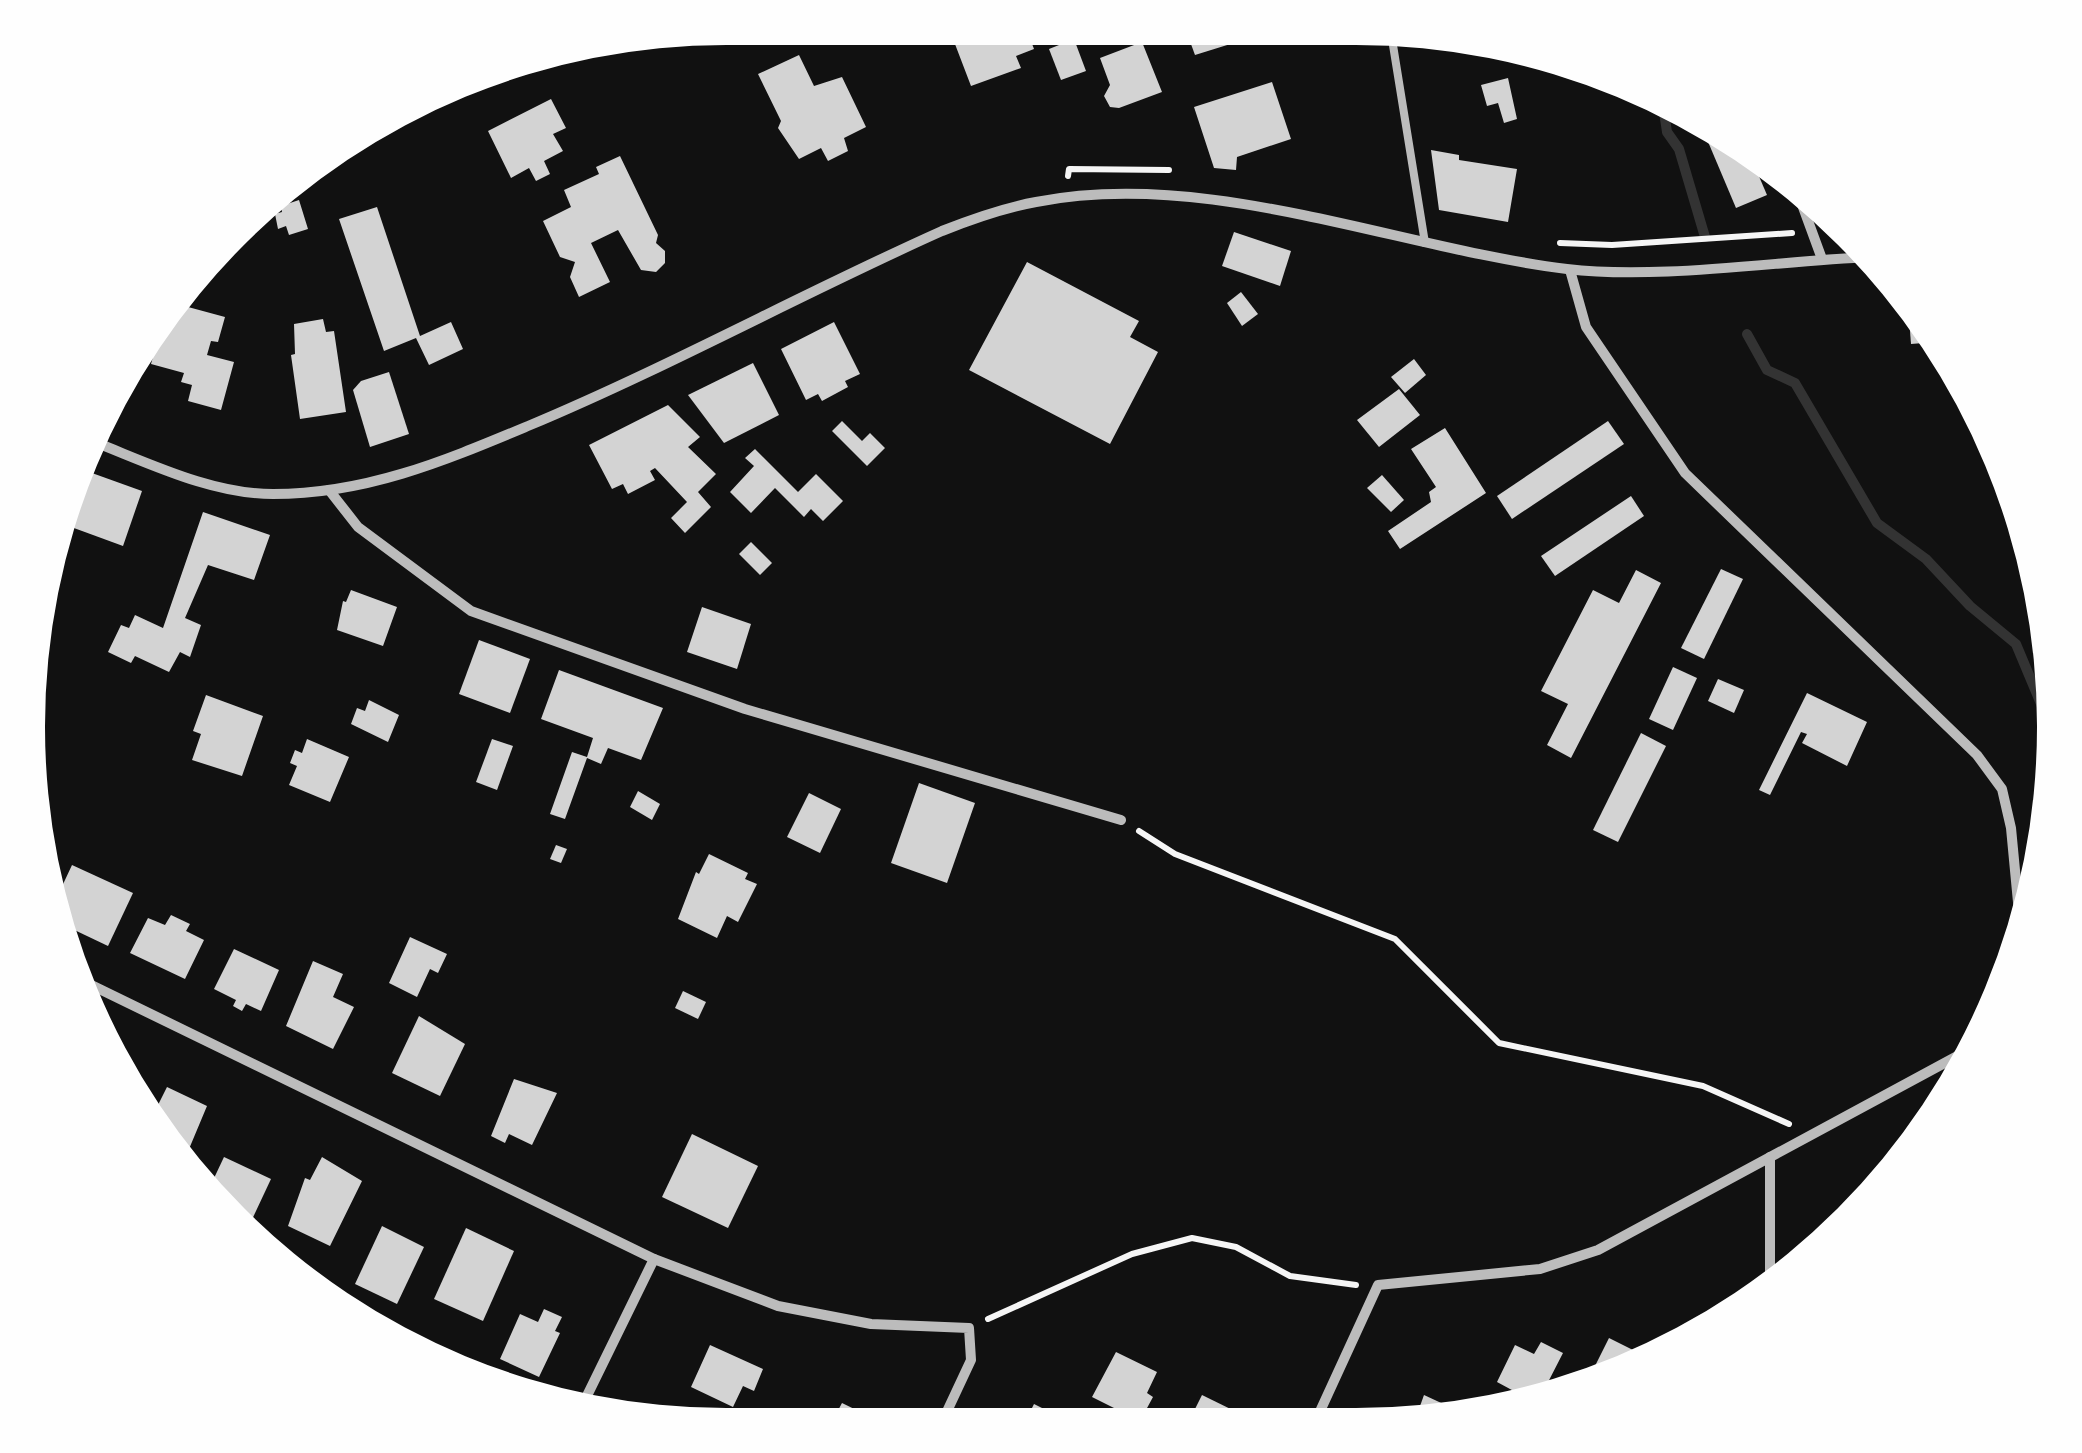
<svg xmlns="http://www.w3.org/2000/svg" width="2082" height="1453" font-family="'Open Sans',sans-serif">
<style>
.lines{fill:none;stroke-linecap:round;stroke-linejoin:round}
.stream{stroke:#333;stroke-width:10}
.building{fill:#d3d3d3}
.path{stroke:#f5f5f5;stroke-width:6}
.service{stroke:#bcbcbc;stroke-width:8}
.minor{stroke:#bcbcbc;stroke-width:10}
</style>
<rect width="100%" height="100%" fill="#111"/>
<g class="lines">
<!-- stream -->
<g class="stream">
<path d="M 1663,105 L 1667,132 L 1679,149 L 1705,237"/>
<path d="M 1747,334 L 1767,370 L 1795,383 L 1877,523 L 1926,559 L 1970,606 L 2016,644 L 2044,711 L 2051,715"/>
</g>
</g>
<!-- building -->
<g class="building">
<path d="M 950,31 L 1028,33 L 1034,49 L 1016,56 L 1021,68 L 971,86 Z"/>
<path d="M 1188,36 L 1253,37 L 1195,55 Z"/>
<path d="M 1074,39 L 1086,71 L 1061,80 L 1049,49 Z"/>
<path d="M 1462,41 L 1492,41 L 1497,48 L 1465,53 Z"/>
<path d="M 1142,42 L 1162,92 L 1119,108 L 1110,107 L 1104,96 L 1110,85 L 1100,58 Z"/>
<path d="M 799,55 L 814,86 L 842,77 L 866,127 L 844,138 L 848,151 L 828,161 L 821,148 L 799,159 L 778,128 L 781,121 L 758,74 Z"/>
<path d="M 1508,78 L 1517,119 L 1504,123 L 1498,103 L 1487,106 L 1481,85 Z"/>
<path d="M 1272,82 L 1291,139 L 1237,157 L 1236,170 L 1214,168 L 1194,107 Z"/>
<path d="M 551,99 L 566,128 L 553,134 L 563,151 L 544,161 L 550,174 L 536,181 L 529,168 L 511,178 L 488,131 Z"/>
<path d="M 1698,118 L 1752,160 L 1767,195 L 1736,208 Z"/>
<path d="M 1431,150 L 1459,155 L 1459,160 L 1517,169 L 1508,222 L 1439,210 Z"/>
<path d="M 620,156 L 658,235 L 656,243 L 665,251 L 665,263 L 656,272 L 641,270 L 618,230 L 591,243 L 610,282 L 579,297 L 570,277 L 575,262 L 560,257 L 543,221 L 571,207 L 564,190 L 599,174 L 596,167 Z"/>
<path d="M 299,200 L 308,229 L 289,235 L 286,226 L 278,229 L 275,214 L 282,212 L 281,206 Z"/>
<path d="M 377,207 L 420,336 L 451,322 L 463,349 L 429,365 L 416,338 L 384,351 L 339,219 Z"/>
<path d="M 1234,232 L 1291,251 L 1280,286 L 1222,266 Z"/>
<path d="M 1027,262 L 1139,321 L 1130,337 L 1158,352 L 1110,444 L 969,370 Z"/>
<path d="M 1241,292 L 1258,314 L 1242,326 L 1227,303 Z"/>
<path d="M 177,304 L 225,317 L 218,342 L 211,341 L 207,355 L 234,362 L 221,410 L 188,401 L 192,385 L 181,382 L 184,373 L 151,364 L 160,332 L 169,333 Z"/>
<path d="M 1908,304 L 1936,342 L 1911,344 Z"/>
<path d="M 323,319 L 326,332 L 334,331 L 346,412 L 300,419 L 291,355 L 295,354 L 294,324 Z"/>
<path d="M 834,322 L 860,374 L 845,381 L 848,387 L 822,401 L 818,394 L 806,400 L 781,349 Z"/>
<path d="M 1414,359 L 1426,375 L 1405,393 L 1391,377 Z"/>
<path d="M 753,363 L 779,415 L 724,443 L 688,395 Z"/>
<path d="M 389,372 L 409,434 L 370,447 L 353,390 L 361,381 Z"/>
<path d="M 1399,389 L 1420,415 L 1379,447 L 1357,420 Z"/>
<path d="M 668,405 L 700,437 L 688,447 L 716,474 L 698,492 L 711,507 L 685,533 L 671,518 L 687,502 L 655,468 L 650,471 L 655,480 L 628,494 L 623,484 L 612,489 L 589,445 Z"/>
<path d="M 842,421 L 862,441 L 870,433 L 885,448 L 867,466 L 832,431 Z"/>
<path d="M 1608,421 L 1624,444 L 1512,519 L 1497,496 Z"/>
<path d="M 1445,428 L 1486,493 L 1400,549 L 1388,531 L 1431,502 L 1429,492 L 1436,487 L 1411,449 Z"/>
<path d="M 755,449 L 798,492 L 816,474 L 843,501 L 823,521 L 811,509 L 804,517 L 775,488 L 751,513 L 730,492 L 754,466 L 745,458 Z"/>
<path d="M 78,468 L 142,491 L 123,546 L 63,524 Z"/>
<path d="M 1382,475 L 1404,500 L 1391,512 L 1367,488 Z"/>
<path d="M 1631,496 L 1644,516 L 1555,576 L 1541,556 Z"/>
<path d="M 203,512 L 270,535 L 254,580 L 208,565 L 185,618 L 201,625 L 190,657 L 180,652 L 169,672 L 135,656 L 131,663 L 108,652 L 121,625 L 129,628 L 135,615 L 163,628 Z"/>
<path d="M 751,542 L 772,563 L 760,575 L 739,554 Z"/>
<path d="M 1721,569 L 1743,579 L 1704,659 L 1681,648 Z"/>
<path d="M 1636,570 L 1661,583 L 1571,758 L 1547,745 L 1568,704 L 1541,691 L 1593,590 L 1619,603 Z"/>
<path d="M 351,590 L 397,607 L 383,646 L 337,630 L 343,601 L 346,602 Z"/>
<path d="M 702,607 L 751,624 L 737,669 L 687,652 Z"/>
<path d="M 479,640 L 530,659 L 510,713 L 459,694 Z"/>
<path d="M 1673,667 L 1697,678 L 1673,730 L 1649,719 Z"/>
<path d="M 559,670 L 663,708 L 641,760 L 608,748 L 601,764 L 587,758 L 565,819 L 550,814 L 572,752 L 587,757 L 593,738 L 541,719 Z"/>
<path d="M 1718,679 L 1744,690 L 1734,713 L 1708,701 Z"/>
<path d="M 1807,693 L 1867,722 L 1847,766 L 1802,743 L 1807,734 L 1801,732 L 1770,795 L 1759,790 Z"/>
<path d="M 206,695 L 263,716 L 242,776 L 192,760 L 201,734 L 193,731 Z"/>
<path d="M 369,700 L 399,715 L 388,742 L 351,724 L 357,708 L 365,711 Z"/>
<path d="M 1641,733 L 1666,746 L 1618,842 L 1593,830 Z"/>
<path d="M 307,739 L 349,757 L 330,802 L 289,785 L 297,766 L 290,763 L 295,750 L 302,753 Z"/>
<path d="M 492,739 L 513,746 L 497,790 L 476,782 Z"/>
<path d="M 919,783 L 975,803 L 947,883 L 891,863 Z"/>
<path d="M 638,791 L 660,804 L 652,820 L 630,807 Z"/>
<path d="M 809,793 L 841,809 L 820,853 L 787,837 Z"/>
<path d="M 556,845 L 567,849 L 561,863 L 550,859 Z"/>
<path d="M 709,854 L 748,873 L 745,879 L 757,884 L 738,922 L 727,916 L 717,938 L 678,919 L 696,872 L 699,874 Z"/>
<path d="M 72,865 L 133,893 L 108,946 L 66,926 L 57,897 Z"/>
<path d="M 171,915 L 190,924 L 186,931 L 204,940 L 185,979 L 130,953 L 148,918 L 165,925 Z"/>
<path d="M 410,937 L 447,954 L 438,973 L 430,969 L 417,997 L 389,983 Z"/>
<path d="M 234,949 L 279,970 L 261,1011 L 246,1004 L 242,1011 L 233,1006 L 236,1000 L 214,989 Z"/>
<path d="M 313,961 L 343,974 L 333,997 L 354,1007 L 333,1049 L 286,1026 Z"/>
<path d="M 683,991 L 706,1002 L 698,1019 L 675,1008 Z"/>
<path d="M 419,1016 L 465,1044 L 440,1096 L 392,1073 Z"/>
<path d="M 514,1079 L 557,1093 L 532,1145 L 509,1134 L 505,1143 L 491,1136 Z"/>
<path d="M 167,1087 L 207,1106 L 189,1149 L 179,1144 L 176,1150 L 153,1115 Z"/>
<path d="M 692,1134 L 758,1166 L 728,1228 L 662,1197 Z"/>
<path d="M 224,1157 L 271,1179 L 247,1230 L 207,1193 Z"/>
<path d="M 322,1157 L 362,1181 L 330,1246 L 288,1226 L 305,1178 L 310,1180 Z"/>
<path d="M 382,1226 L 424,1247 L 397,1304 L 355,1284 Z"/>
<path d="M 466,1228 L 514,1251 L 483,1321 L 434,1299 Z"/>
<path d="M 544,1309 L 562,1317 L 555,1331 L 560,1333 L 539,1377 L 500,1359 L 520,1314 L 538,1322 Z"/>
<path d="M 1609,1338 L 1649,1358 L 1590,1376 Z"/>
<path d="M 1541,1342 L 1563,1353 L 1544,1390 L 1523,1396 L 1497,1382 L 1515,1345 L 1534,1354 Z"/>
<path d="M 710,1345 L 763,1369 L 754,1391 L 743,1386 L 733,1407 L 691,1387 Z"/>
<path d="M 1116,1352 L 1157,1372 L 1147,1393 L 1153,1397 L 1140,1421 L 1092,1397 Z"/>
<path d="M 1202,1395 L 1255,1421 L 1189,1421 Z"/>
<path d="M 1424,1395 L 1465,1414 L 1415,1420 Z"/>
<path d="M 842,1403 L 883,1423 L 810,1423 L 818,1409 L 834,1418 Z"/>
<path d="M 1034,1404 L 1070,1422 L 1025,1422 Z"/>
<path d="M 653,1406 L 691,1424 L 647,1418 Z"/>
</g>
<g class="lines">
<!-- path -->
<g class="path">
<path d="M 1068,176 L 1069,169 L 1169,170"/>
<path d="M 1560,243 L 1612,245 L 1792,233"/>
<path d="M 1139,831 L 1175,854 L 1395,939 L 1499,1043 L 1703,1086 L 1789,1124"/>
<path d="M 988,1319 L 1132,1254 L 1192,1238 L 1236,1247 L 1290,1276 L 1356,1285"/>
</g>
<!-- service -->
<path class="service" d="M 1392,39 L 1425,243"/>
<!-- minor -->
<g class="minor">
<path d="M 1800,199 L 1822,259"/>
<path d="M 1570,270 L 1586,327 L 1685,473 L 1977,755 L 2002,789 L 2011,828 L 2021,934"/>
<path d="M 92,441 C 149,463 211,494 273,494 C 366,494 444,461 528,426 C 669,367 803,293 942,231 C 972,219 1003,208 1036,202 C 1208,168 1397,248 1567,269 C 1658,280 1777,261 1870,257"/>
<path d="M 329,490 L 358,527 L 471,611 L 745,709 L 1121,820"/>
<path d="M 83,981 L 654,1259 L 778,1306 L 871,1324 L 969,1328 L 971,1360 L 942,1422"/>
<path d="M 1770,1283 L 1770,1157"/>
<path d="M 581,1408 L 654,1259"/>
<path d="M 1316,1420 L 1378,1285 L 1540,1269 L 1598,1250 L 1976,1046"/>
</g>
</g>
<!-- crop -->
<path d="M0 0H2082V1453H0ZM726 45H1356A681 681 0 0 1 2037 726V727A681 681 0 0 1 1356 1408H726A681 681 0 0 1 45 727V726A681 681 0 0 1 726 45Z" fill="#fefefe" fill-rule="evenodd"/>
</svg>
